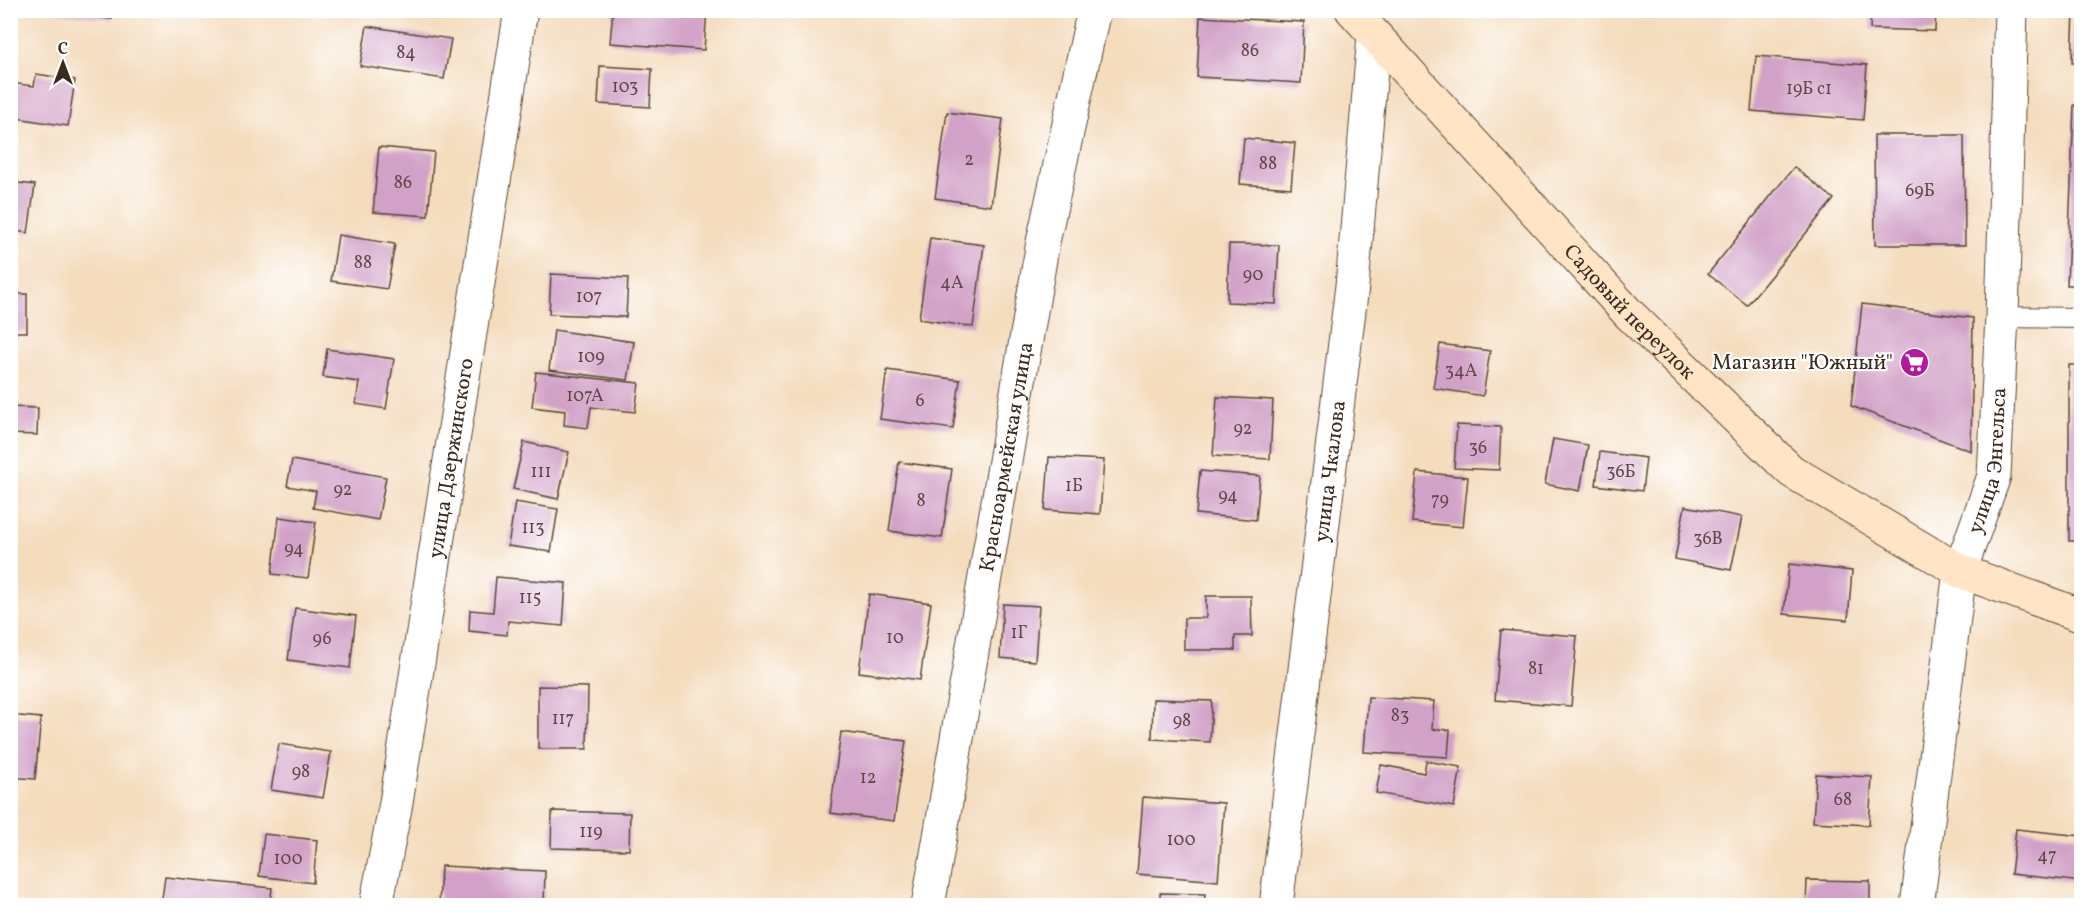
<svg xmlns="http://www.w3.org/2000/svg" width="2092" height="916" font-family="Vollkorn,serif">
<style>
.building{fill:#d2a1c7}
.lines{fill:none;stroke-linecap:round;stroke-linejoin:round}
.lane-casing{stroke:#574536;stroke-width:22}
.street-casing{stroke:#574536;stroke-width:35}
.secondary-casing{stroke:#574536;stroke-width:35}
.lane{stroke:#fff;stroke-width:20}
.street{stroke:#fff;stroke-width:33}
.secondary{stroke:#ffe4c6;stroke-width:33}
.labels{text-anchor:middle;stroke-width:4.5;stroke-linejoin:round;paint-order:stroke}
.number-label{font-size:18px;fill:#614848}
.street-label{font-size:21px;fill:#3b2a1e;stroke:#fff}
.poi-label{font-size:21px;fill:#3b2a1e;stroke:#fff;text-anchor:end}
</style>
<rect width="100%" height="100%" fill="#fff"/>
<filter id="ink" filterUnits="userSpaceOnUse"><feTurbulence type="fractalNoise" baseFrequency=".0167" numOctaves="2"/><feDisplacementMap in="SourceGraphic" scale="12" xChannelSelector="R" yChannelSelector="G"/><feConvolveMatrix kernelMatrix="1 2 1 2 8 2 1 2 1" color-interpolation-filters="sRGB"/></filter>
<filter id="wash" filterUnits="userSpaceOnUse"><feTurbulence type="fractalNoise" baseFrequency=".008" numOctaves="4" result="noise"/><feDisplacementMap in="SourceGraphic" scale="24" xChannelSelector="R" yChannelSelector="G"/><feGaussianBlur stdDeviation="1.35" result="paint"/><feColorMatrix in="noise" values="0 0 0 0 0 0 0 0 0 0 0 0 0 0 0 0 0 1.4 0 .05"/><feComposite in="paint" operator="in"/></filter>
<g filter="url(#wash)">
<rect width="100%" height="100%" fill="#f4dcbd"/>
<g id="blocks">
<!-- building -->
<g class="building">
<path d="M 57,10 L 110,10 L 112,19 L 56,12 Z"/>
<path d="M 613,10 L 707,10 L 704,50 L 610,43 Z"/>
<path d="M 1871,10 L 1936,10 L 1935,31 L 1870,29 Z"/>
<path d="M 2074,10 L 2082,10 L 2082,63 L 2072,63 Z"/>
<path d="M 1200,17 L 1304,22 L 1301,83 L 1197,77 Z"/>
<path d="M 367,26 L 451,39 L 444,79 L 360,66 Z"/>
<path d="M 1756,56 L 1867,65 L 1863,120 L 1751,111 Z"/>
<path d="M 600,66 L 652,69 L 650,107 L 598,104 Z"/>
<path d="M 36,74 L 75,80 L 68,126 L 10,117 L 10,83 L 34,86 Z"/>
<path d="M 2074,105 L 2082,105 L 2082,285 L 2067,285 Z"/>
<path d="M 947,112 L 1003,119 L 991,206 L 935,198 Z"/>
<path d="M 1874,135 L 1964,135 L 1965,245 L 1875,245 Z"/>
<path d="M 1244,138 L 1295,143 L 1291,188 L 1240,184 Z"/>
<path d="M 379,147 L 434,152 L 428,216 L 373,212 Z"/>
<path d="M 1794,167 L 1834,199 L 1747,305 L 1708,274 Z"/>
<path d="M 10,182 L 35,185 L 28,233 L 10,230 Z"/>
<path d="M 338,235 L 395,244 L 387,289 L 331,281 Z"/>
<path d="M 930,238 L 984,245 L 973,327 L 919,319 Z"/>
<path d="M 1229,244 L 1279,245 L 1276,304 L 1227,302 Z"/>
<path d="M 551,274 L 628,278 L 626,317 L 549,314 Z"/>
<path d="M 10,294 L 27,294 L 27,332 L 16,332 L 15,342 L 10,342 Z"/>
<path d="M 1862,304 L 1973,318 L 1971,451 L 1851,406 Z"/>
<path d="M 554,330 L 634,342 L 628,380 L 549,370 Z"/>
<path d="M 1440,344 L 1490,351 L 1483,396 L 1433,388 Z"/>
<path d="M 327,349 L 394,359 L 386,409 L 356,404 L 359,382 L 323,377 Z"/>
<rect x="2069" y="365" width="13" height="176"/>
<path d="M 887,370 L 960,380 L 953,429 L 880,419 Z"/>
<path d="M 536,372 L 639,383 L 635,412 L 591,407 L 588,428 L 564,425 L 565,411 L 532,407 Z"/>
<path d="M 1217,397 L 1273,400 L 1270,459 L 1213,456 Z"/>
<path d="M 10,407 L 38,408 L 37,435 L 10,434 Z"/>
<path d="M 1457,425 L 1501,427 L 1499,470 L 1454,468 Z"/>
<path d="M 1553,439 L 1588,445 L 1580,491 L 1545,484 Z"/>
<path d="M 524,442 L 569,452 L 558,499 L 513,489 Z"/>
<path d="M 1600,452 L 1646,458 L 1642,491 L 1596,485 Z"/>
<path d="M 1049,457 L 1104,460 L 1100,514 L 1045,510 Z"/>
<path d="M 292,460 L 386,477 L 378,520 L 313,508 L 316,491 L 287,486 Z"/>
<path d="M 899,462 L 952,469 L 942,538 L 889,531 Z"/>
<path d="M 1200,471 L 1260,476 L 1256,520 L 1196,514 Z"/>
<path d="M 1417,472 L 1468,477 L 1463,527 L 1412,522 Z"/>
<path d="M 515,502 L 558,509 L 551,552 L 508,546 Z"/>
<path d="M 1685,506 L 1742,517 L 1731,570 L 1675,559 Z"/>
<path d="M 279,517 L 316,522 L 308,578 L 272,574 Z"/>
<path d="M 1789,564 L 1852,571 L 1848,620 L 1784,614 Z"/>
<path d="M 496,577 L 566,583 L 563,626 L 508,621 L 507,635 L 469,631 L 470,610 L 493,612 Z"/>
<path d="M 869,594 L 931,603 L 920,680 L 859,672 Z"/>
<path d="M 1206,596 L 1251,596 L 1252,636 L 1235,636 L 1235,650 L 1184,650 L 1184,618 L 1206,618 Z"/>
<path d="M 1003,604 L 1039,606 L 1035,661 L 1000,658 Z"/>
<path d="M 295,608 L 356,616 L 350,668 L 288,660 Z"/>
<path d="M 1501,630 L 1577,636 L 1571,706 L 1495,700 Z"/>
<path d="M 538,686 L 588,687 L 587,749 L 538,749 Z"/>
<path d="M 1368,697 L 1434,701 L 1432,729 L 1450,730 L 1448,757 L 1364,752 Z"/>
<path d="M 1153,699 L 1212,701 L 1210,742 L 1152,739 Z"/>
<path d="M 10,715 L 41,718 L 35,779 L 10,777 Z"/>
<path d="M 841,732 L 906,741 L 894,821 L 830,813 Z"/>
<path d="M 279,744 L 331,752 L 323,798 L 271,790 Z"/>
<path d="M 1426,761 L 1461,767 L 1454,807 L 1376,793 L 1381,765 L 1424,773 Z"/>
<path d="M 1816,774 L 1872,777 L 1869,825 L 1813,822 Z"/>
<path d="M 1143,797 L 1224,803 L 1218,881 L 1137,874 Z"/>
<path d="M 552,811 L 630,813 L 629,850 L 551,848 Z"/>
<path d="M 2016,829 L 2082,836 L 2082,882 L 2011,874 Z"/>
<path d="M 264,834 L 317,840 L 313,883 L 259,876 Z"/>
<path d="M 441,866 L 545,871 L 544,906 L 439,906 Z"/>
<path d="M 165,877 L 272,888 L 270,906 L 161,906 Z"/>
<path d="M 1807,880 L 1870,881 L 1870,906 L 1806,906 Z"/>
<path d="M 1160,893 L 1205,894 L 1204,906 L 1160,906 Z"/>
<path d="M 828,900 L 860,904 L 859,906 L 828,906 Z"/>
<path d="M 2021,902 L 2042,904 L 2042,906 L 2020,906 Z"/>
</g>
</g>
</g>
<g filter="url(#ink)">
<use href="#blocks" fill-opacity="0" stroke="#574536" stroke-width="1.5"/>
<g class="lines">
<defs>
<path id="lane" d="M 2002,317 L 2082,318"/>
<g id="street">
<path id="s1" d="M 376,906 L 396,803 L 521,10"/>
<path id="s2" d="M 928,906 L 1043,242 L 1094,10"/>
<path id="s3" d="M 1276,906 L 1352,286 L 1374,36"/>
<path id="s4" d="M 1917,906 L 1960,571 L 1994,476 L 2002,317 L 2011,10"/>
</g>
<g id="secondary">
<path id="s5" d="M 1352,10 L 1629,314 L 1791,471 L 1960,571 L 2082,616"/>
</g>
</defs>
<!-- lane casing -->
<use href="#lane" class="lane-casing"/>
<!-- street casing -->
<use href="#street" class="street-casing"/>
<!-- secondary casing -->
<use href="#secondary" class="secondary-casing"/>
<!-- lane -->
<use href="#lane" class="lane"/>
<!-- street -->
<use href="#street" class="street"/>
<!-- secondary -->
<use href="#secondary" class="secondary"/>
</g>
</g>
<!-- icons -->
<defs>
<symbol id="supermarket-disc" viewBox="-11 -11 22 22"><circle r="9.5" fill="#b5179e" stroke="#fff"/><path d="M-6-5.5h2.5l.6 2H6L4.5 2H-2.5L-4.4-4H-6ZM-1.5 3.2a1.3 1.3 0 1 0 .1 0ZM3 3.2a1.3 1.3 0 1 0 .1 0Z" fill="#fff"/></symbol>
</defs>
<g fill-rule="evenodd">
<use href="#supermarket-disc" x="1898" y="346" width="33" height="33"/>
</g>
<g class="labels">
<!-- number labels -->
<g class="number-label">
<text x="1250" y="56">86</text>
<text x="406" y="58">84</text>
<text x="625" y="92">103</text>
<text x="1809" y="94">19Б с1</text>
<text x="969" y="165">2</text>
<text x="1268" y="169">88</text>
<text x="403" y="188">86</text>
<text x="1920" y="196">69Б</text>
<text x="363" y="268">88</text>
<text x="1253" y="280">90</text>
<text x="952" y="288">4А</text>
<text x="589" y="302">107</text>
<text x="591" y="362">109</text>
<text x="1461" y="376">34А</text>
<text x="585" y="401">107А</text>
<text x="920" y="406">6</text>
<text x="1243" y="434">92</text>
<text x="1478" y="453">36</text>
<text x="541" y="477">111</text>
<text x="1621" y="477">36Б</text>
<text x="1074" y="491">1Б</text>
<text x="343" y="495">92</text>
<text x="1228" y="501">94</text>
<text x="1440" y="505">79</text>
<text x="921" y="506">8</text>
<text x="533" y="533">113</text>
<text x="1708" y="544">36В</text>
<text x="294" y="554">94</text>
<text x="530" y="603">115</text>
<text x="1019" y="638">1Г</text>
<text x="895" y="643">10</text>
<text x="322" y="644">96</text>
<text x="1536" y="674">81</text>
<text x="1400" y="721">83</text>
<text x="563" y="724">117</text>
<text x="1182" y="726">98</text>
<text x="301" y="777">98</text>
<text x="868" y="783">12</text>
<text x="1843" y="805">68</text>
<text x="591" y="837">119</text>
<text x="1181" y="845">100</text>
<text x="2047" y="861">47</text>
<text x="288" y="864">100</text>
</g>
<!-- street labels -->
<g class="street-label">
<text dy="7" stroke="none"><textPath href="#s5" startOffset="410">Садовый переулок</textPath></text>
<text dy="7" stroke="none"><textPath href="#s2" startOffset="456">Красноармейская улица</textPath></text>
<text dy="7" stroke="none"><textPath href="#s1" startOffset="454">улица Дзержинского</textPath></text>
<text dy="7" stroke="none"><textPath href="#s4" startOffset="453">улица Энгельса</textPath></text>
<text dy="7" stroke="none"><textPath href="#s3" startOffset="438">улица Чкалова</textPath></text>
</g>
<!-- poi labels -->
<g class="poi-label">
<text x="1893" y="369">Магазин "Южный"</text>
</g>
</g>
<!-- margin -->
<rect width="2092" height="916" fill="none" stroke="#fff" stroke-width="36"/>
<!-- north arrow -->
<g transform="translate(63 63)" stroke="#ffffff" stroke-width="4.5" paint-order="stroke">
<path d="M0-4.5L10 22L0 15L-10 22Z" fill="#3b2a1e"/>
<text y="-9" font-size="16" font-weight="bold" text-anchor="middle" fill="#3b2a1e">С</text>
</g>
</svg>
